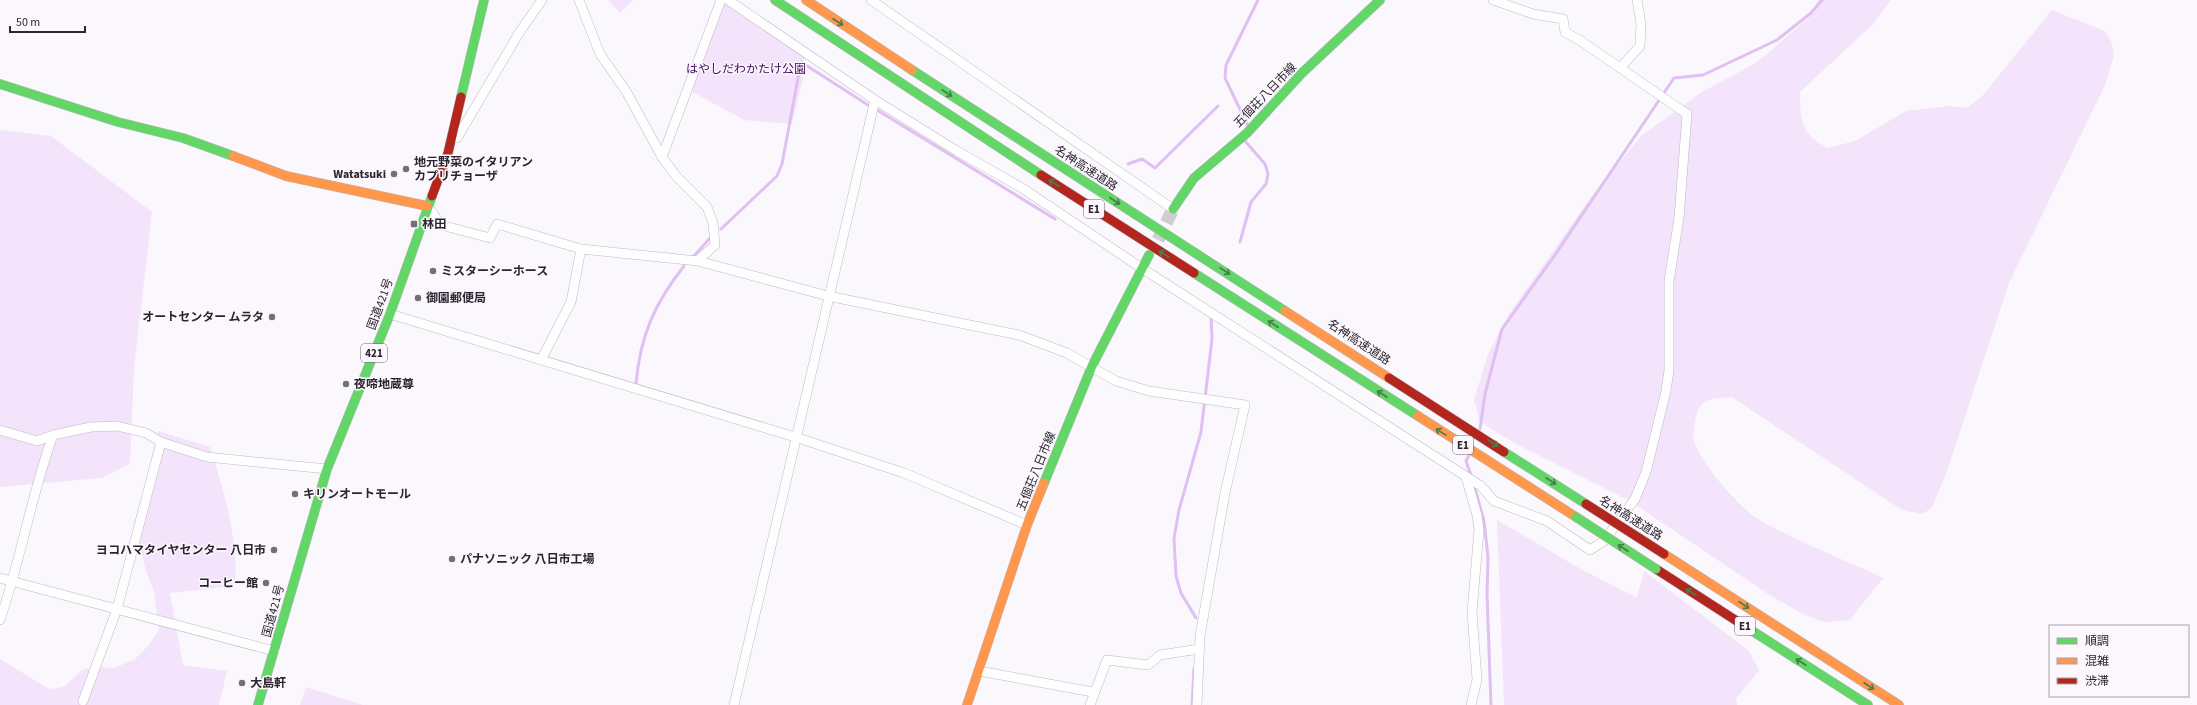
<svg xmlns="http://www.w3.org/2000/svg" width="2197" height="705" font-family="'Source Sans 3','Noto Sans JP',sans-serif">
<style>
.green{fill:#f3e3fb}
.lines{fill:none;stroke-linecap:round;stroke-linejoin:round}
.stream{stroke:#e0bff2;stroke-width:3}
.secondary-tunnel{stroke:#d1ced3;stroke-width:13;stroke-dasharray:13 6;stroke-linecap:butt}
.street-casing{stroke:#bfbac1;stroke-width:10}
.fast-casing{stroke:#bfbac1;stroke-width:10}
.slow-casing{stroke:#bfbac1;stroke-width:10}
.jam-casing{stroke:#bfbac1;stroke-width:10}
.street{stroke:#fefeff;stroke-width:9}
.fast{stroke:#63d668;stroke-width:9}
.slow{stroke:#ff974d;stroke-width:9}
.jam{stroke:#b3261e;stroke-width:9}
.fast-bridge-casing{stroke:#bfbac1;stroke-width:10;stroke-linecap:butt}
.jam-bridge-casing{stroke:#bfbac1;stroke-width:10;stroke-linecap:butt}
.fast-bridge{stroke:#63d668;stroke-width:9}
.jam-bridge{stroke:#b3261e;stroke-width:9}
.oneway{stroke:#487e4c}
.poi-dot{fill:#746f77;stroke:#fbf7fd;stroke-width:1.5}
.labels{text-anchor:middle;stroke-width:3;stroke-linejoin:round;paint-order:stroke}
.shield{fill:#fbf7fd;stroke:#6a646e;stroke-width:1}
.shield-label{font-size:11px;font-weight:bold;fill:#2c2530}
.park-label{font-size:12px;fill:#45075c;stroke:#fbf7fd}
.street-label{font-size:12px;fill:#2c2530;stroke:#fbf7fd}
.poi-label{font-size:12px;font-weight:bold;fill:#2c2530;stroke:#fbf7fd;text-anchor:start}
</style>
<rect width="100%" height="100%" fill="#faf8fc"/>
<!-- green -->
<g class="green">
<path d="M 608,0 L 633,0 L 620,13 Z"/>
<path d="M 721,0 L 805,53 L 803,78 L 792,124 L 744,120 L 689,90 Z"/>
<path d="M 1819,0 L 1891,0 L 1872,25 L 1800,92 C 1800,121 1801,134 1828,148 L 1855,141 L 1906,111 L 1949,106 L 1967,108 L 1983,95 L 2052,10 L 2105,31 L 2112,43 L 2114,55 L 2106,83 L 2009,283 L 1946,474 L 1932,507 L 1923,514 L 1902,510 L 1732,397 C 1712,398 1698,398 1695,422 C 1695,427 1693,432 1693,437 C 1696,459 1742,511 1761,521 C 1800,543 1843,559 1883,578 L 1850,620 L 1824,622 L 1805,615 L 1771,596 L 1630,501 L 1520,446 L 1480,422 L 1474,400 L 1488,354 L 1509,314 L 1591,197 L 1641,136 L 1702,92 L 1754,64 L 1767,54 L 1807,19 Z"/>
<path d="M 0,130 L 51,136 L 152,212 L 134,368 L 130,464 L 102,478 L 0,487 Z"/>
<path d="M 158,431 L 210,447 C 222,483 241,549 234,586 L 170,593 L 183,665 L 227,671 L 219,705 L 0,705 L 0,659 L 49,689 L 64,687 L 82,670 L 95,667 L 114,668 L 134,660 L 148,646 L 159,630 L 154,591 L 146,571 L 134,522 L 140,504 Z"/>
<path d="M 1497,520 L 1579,568 L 1637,598 L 1644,571 L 1748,650 L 1759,670 L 1736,699 L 1737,705 L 1504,705 Z"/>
<path d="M 306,687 L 363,705 L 300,705 Z"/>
</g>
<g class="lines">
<!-- stream -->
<g class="stream">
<path d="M 877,110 L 1055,219"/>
<path d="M 1248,126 L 1225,78 L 1226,65 L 1258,0"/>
<path d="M 1128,164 L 1142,159 L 1155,168 L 1218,106"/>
<path d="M 721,229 L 777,176 L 782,164 L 801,62 L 868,105"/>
<path d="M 1240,242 L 1251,202 L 1266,184 L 1268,174 L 1265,164 L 1245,141 L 1246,140"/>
<path d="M 692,258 L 711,237"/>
<path d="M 636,384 C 640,337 654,304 684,266"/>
<path d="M 1480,429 L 1485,394 L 1502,329 L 1555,255 L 1674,78 L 1703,75 L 1777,40 L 1811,13 L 1822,0"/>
<path d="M 1469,455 L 1466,461 L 1472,478"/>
<path d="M 1474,485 L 1484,521 L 1488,557 L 1487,594 L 1491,705"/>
<path d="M 1196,618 L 1181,593 L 1176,576 L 1174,538 L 1179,510 L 1201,432 L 1212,339 L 1211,315"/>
<path d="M 1192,705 L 1194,669"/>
</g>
<!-- secondary-tunnel -->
<path class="secondary-tunnel" d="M 1158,240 L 1173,209"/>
<defs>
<g id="street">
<path d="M 579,0 L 600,54 L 626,91 L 662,157 L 676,176 L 707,207 L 713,223 L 715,245 L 697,261"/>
<path d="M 728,0 L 875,100 L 957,151 L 1022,188 L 1143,269 L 1481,486 L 1494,501 L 1547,521 L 1590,550 L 1604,541 L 1635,499 L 1646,472 L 1666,391 L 1669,370 L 1669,281 L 1679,218 L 1687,114 L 1581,41 L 1565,32 L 1563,19 L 1533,14 L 1493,0"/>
<path d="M 871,0 L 1173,209"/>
<path d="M 1620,68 L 1640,46 L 1641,24 L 1637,0"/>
<path d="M 457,138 L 519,33 L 542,0"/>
<path d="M 662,157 L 721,0"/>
<path d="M 428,207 L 441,225 L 490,238 L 497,224 L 581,249 L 698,261 L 828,296 L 1019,335 L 1067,353 L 1116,381 L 1149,391 L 1245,405 L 1225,493 L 1200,636 L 1197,705"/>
<path d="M 390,314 L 795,437 L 904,473 L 1027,525"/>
<path d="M 541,360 L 571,302 L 581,249"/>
<path d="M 0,430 L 37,441 L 53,435 L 91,427 L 117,426 L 146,433 L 161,442 L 207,457 L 327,469"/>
<path d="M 1466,477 L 1477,515 L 1479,530 L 1472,612 L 1477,680 L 1471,705"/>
<path d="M 0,578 L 274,651"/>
<path d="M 0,620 C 21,559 31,496 53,435"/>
<path d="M 979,671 L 1093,692"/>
<path d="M 83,701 L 117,609 L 161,442"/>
<path d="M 734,705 L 875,100"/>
<path d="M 1090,705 L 1107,660 L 1148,665 L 1160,655 L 1199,649"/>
</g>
<g id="fast">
<path d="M 775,0 L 1041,175"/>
<path d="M 912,70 L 1285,311"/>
<path d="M 0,84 L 118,122 L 183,138 L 233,156"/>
<path d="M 461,97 L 484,0"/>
<path d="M 1173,209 L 1194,178 L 1247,133 L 1302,73 L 1380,0"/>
<path d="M 1194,273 L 1418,416"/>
<path d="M 1504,452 L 1586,504"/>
<path d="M 1044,483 L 1092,366 L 1149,255"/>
<path d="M 1743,625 L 1868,705"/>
<path d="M 258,705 L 327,469 L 390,314 L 432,196"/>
</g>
<g id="slow">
<path d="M 806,0 L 912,70"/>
<path d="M 233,156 L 286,176 L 427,206"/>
<path d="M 1285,311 L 1389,378"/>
<path d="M 1418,416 L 1576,517"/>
<path d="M 1664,554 L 1899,705"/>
<path d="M 967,705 L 1027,525 L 1044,483"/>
</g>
<g id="jam">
<path d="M 1041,175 L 1194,273"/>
<path d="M 432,196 L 448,153 L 461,97"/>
<path d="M 1389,378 L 1504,452"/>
<path d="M 1656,569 L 1743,625"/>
</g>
</defs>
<!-- street casing -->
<use href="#street" class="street-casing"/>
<!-- fast casing -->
<use href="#fast" class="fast-casing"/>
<!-- slow casing -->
<use href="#slow" class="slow-casing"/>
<!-- jam casing -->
<use href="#jam" class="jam-casing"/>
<!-- street -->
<use href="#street" class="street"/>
<!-- fast -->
<use href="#fast" class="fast"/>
<!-- slow -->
<use href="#slow" class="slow"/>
<!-- jam -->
<use href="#jam" class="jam"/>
<defs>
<path id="fast-bridge" d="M 1576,517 L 1656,569"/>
<path id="jam-bridge" d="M 1586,504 L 1664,554"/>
</defs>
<!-- fast-bridge casing -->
<use href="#fast-bridge" class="fast-bridge-casing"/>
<!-- jam-bridge casing -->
<use href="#jam-bridge" class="jam-bridge-casing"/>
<!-- fast-bridge -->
<use href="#fast-bridge" class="fast-bridge"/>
<!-- jam-bridge -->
<use href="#jam-bridge" class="jam-bridge"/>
</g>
<!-- one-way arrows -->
<defs><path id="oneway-shaft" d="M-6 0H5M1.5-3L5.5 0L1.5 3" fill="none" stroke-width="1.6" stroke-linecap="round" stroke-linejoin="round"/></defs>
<g class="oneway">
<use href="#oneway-shaft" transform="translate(838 22) rotate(33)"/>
<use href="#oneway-shaft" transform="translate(947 93) rotate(33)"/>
<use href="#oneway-shaft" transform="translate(1054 183) rotate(-147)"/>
<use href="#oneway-shaft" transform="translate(1115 201) rotate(33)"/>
<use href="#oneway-shaft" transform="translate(1164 254) rotate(-147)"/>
<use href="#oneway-shaft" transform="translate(1225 271) rotate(33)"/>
<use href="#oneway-shaft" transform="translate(1273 324) rotate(-147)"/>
<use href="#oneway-shaft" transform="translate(1382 394) rotate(-147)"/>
<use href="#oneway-shaft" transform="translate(1441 432) rotate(-148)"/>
<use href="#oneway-shaft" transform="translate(1493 443) rotate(33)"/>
<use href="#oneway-shaft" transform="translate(1551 481) rotate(33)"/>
<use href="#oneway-shaft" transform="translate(1623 548) rotate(-147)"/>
<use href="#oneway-shaft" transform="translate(1691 592) rotate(-147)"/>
<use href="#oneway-shaft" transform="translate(1744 605) rotate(33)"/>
<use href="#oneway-shaft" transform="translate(1801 662) rotate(-147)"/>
<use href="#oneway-shaft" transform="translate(1869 686) rotate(33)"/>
</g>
<!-- markers -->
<g class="poi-dot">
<circle cx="406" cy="169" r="4"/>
<circle cx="394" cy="174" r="4"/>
<rect x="410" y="220" width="8" height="8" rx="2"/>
<circle cx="433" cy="271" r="4"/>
<circle cx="418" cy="298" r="4"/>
<circle cx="272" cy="317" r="4"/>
<circle cx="346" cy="384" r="4"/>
<circle cx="295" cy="494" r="4"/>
<circle cx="274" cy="550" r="4"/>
<circle cx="452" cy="559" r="4"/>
<circle cx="266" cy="583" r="4"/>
<circle cx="242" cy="683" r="4"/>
</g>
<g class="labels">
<!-- shield labels -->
<g class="shield">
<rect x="1084" y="200" width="20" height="18" rx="3"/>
<rect x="361" y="344" width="26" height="18" rx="3"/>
<rect x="1453" y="436" width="20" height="18" rx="3"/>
<rect x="1735" y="617" width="20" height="18" rx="3"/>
</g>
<g class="shield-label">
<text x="1094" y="213">E1</text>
<text x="374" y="357">421</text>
<text x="1463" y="449">E1</text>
<text x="1745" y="630">E1</text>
</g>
<!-- park labels -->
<g class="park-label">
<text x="746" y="73">はやしだわかたけ公園</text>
</g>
<!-- street labels -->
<g class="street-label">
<text transform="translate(1265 95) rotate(-46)" y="4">五個荘八日市線</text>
<text transform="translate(1086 168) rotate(33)" y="4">名神高速道路</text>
<text transform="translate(380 304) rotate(-70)" y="4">国道421号</text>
<text transform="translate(1359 342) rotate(33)" y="4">名神高速道路</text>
<text transform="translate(1036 471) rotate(-68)" y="4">五個荘八日市線</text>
<text transform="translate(1631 518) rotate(32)" y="4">名神高速道路</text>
<text transform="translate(273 611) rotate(-75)" y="4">国道421号</text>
</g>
<!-- poi labels -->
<g class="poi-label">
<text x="414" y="166">地元野菜のイタリアン<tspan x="414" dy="14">カプリチョーザ</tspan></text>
<text x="386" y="178" text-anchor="end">Watatsuki</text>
<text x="422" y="228">林田</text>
<text x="441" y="275">ミスターシーホース</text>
<text x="426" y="302">御園郵便局</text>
<text x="264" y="321" text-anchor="end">オートセンター ムラタ</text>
<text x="354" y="388">夜啼地蔵尊</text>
<text x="303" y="498">キリンオートモール</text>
<text x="266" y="554" text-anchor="end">ヨコハマタイヤセンター 八日市</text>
<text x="460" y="563">パナソニック 八日市工場</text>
<text x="258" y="587" text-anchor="end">コーヒー館</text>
<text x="250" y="687">大島軒</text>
</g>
</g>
<!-- legend -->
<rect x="2049" y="625" width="140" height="72" fill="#fbf7fd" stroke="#a8a3ab"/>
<rect x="2057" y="638" width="20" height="6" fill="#63d668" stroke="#a8a3ab"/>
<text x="2085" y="645" font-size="12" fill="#2c2530">順調</text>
<rect x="2057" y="658" width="20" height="6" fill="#ff974d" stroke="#a8a3ab"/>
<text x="2085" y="665" font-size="12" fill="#2c2530">混雑</text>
<rect x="2057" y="678" width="20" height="6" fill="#b3261e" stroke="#a8a3ab"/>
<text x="2085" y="685" font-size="12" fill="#2c2530">渋滞</text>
<!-- scale -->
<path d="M10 26v6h75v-6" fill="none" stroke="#2c2530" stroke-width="2"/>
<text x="16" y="26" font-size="12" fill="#2c2530" stroke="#fbf7fd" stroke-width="3" paint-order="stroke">50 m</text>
</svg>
